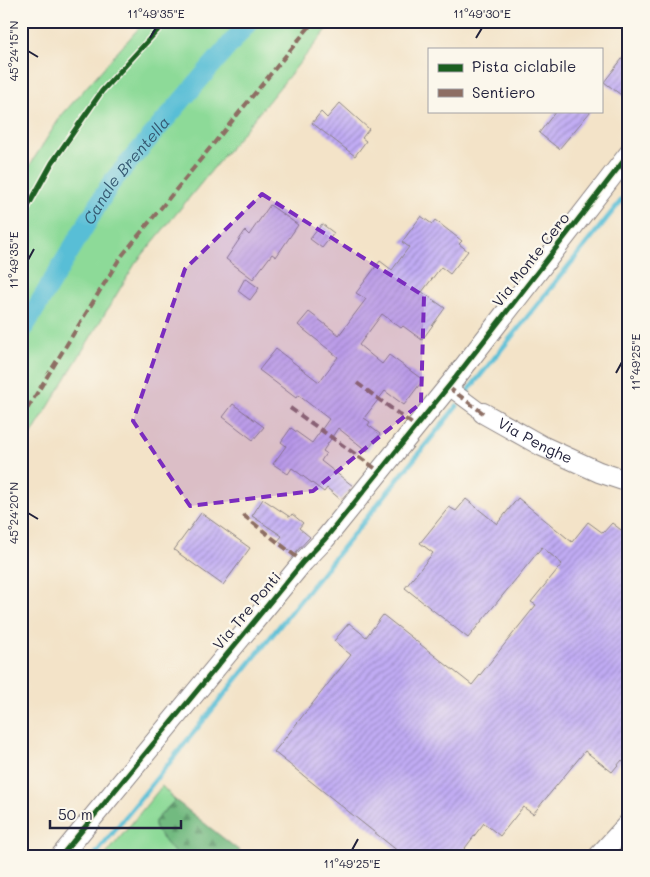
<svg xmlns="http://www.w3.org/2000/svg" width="650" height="877" font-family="Mali,sans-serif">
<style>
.green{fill:#8dda98;stroke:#587e6a}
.forest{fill:url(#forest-firs);stroke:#4a6e5e}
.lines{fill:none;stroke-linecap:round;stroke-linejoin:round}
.stream{stroke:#58bed6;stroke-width:5}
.canal{stroke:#58bed6;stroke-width:19}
.building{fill:url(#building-hatch)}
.pedestrian-casing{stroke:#8a8282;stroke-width:17}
.minor-casing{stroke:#8a8282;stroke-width:22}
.pedestrian{stroke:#fff;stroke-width:15}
.minor{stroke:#fff;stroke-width:20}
.quiet{stroke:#8d6e63;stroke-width:4;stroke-dasharray:8 4;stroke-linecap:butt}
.cycleway-casing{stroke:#fbf7ec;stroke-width:8}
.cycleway{stroke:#1b5e20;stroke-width:5}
.marked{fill:#7b2cbf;fill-opacity:0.2;stroke:#7b2cbf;stroke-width:4;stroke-dasharray:10 6;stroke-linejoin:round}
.ticks{fill:none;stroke:#22223b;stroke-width:2}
.labels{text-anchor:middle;stroke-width:4.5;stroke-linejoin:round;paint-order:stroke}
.street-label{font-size:15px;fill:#22223b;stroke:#fbf7ec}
.water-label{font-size:16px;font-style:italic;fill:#355971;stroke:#fbf7ec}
.neatline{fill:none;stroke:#22223b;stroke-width:2}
.ticks-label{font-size:12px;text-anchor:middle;fill:#22223b}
</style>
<defs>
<pattern id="forest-firs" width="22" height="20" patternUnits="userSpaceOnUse" patternTransform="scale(1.25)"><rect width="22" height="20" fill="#72ba80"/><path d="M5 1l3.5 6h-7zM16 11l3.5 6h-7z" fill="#5d976a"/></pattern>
<pattern id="building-hatch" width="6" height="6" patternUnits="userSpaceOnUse" patternTransform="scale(1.25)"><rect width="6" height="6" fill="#c1acf4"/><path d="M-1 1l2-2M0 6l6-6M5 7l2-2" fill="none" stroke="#9c8cc7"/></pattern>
</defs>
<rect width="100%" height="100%" fill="#fbf7ec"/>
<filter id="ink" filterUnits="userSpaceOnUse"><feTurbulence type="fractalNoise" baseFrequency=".02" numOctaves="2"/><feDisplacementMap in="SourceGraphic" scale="10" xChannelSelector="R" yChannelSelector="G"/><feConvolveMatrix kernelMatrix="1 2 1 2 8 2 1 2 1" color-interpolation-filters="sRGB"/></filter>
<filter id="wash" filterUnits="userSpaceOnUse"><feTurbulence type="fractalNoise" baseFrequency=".0096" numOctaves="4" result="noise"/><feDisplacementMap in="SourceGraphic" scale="20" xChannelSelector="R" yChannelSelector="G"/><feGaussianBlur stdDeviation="1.12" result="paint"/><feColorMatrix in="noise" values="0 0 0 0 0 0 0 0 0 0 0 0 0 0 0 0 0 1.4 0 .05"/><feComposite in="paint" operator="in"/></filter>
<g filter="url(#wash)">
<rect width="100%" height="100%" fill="#f3e3c8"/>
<!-- green -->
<g class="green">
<path d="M 145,21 L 334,21 L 135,264 L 21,452 L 21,179 L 61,116 Z"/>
<path d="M 162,786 L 175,800 L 155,821 L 155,829 L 174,852 L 174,856 L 105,856 Z"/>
</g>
<!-- forest -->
<path class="forest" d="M 175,800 L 246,856 L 174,856 L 174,852 L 155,829 L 155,821 Z"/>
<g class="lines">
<!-- stream -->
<g class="stream">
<path d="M 467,392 L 629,191"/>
<path d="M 94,856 L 457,406"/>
</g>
<!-- canal -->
<path class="canal" id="s1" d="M 21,333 L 111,183 L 250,21"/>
</g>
<g id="blocks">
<!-- building -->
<g class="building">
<path d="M 629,50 L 629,101 L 604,82 Z"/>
<path d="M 340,103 L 369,129 L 362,138 L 366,141 L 355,156 L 312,123 L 321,112 L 327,118 Z"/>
<path d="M 556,111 L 591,111 L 559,149 L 539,133 Z"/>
<path d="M 270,205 L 298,225 L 276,257 L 272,254 L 253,279 L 226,259 L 245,231 L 249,235 Z"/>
<path d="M 421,216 L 432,224 L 435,220 L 462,241 L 459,244 L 468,251 L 450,274 L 441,267 L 422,292 L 445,308 L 422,340 L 403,326 L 401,328 L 382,314 L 359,345 L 382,364 L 389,355 L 423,380 L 404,405 L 385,391 L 364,418 L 370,422 L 368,425 L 380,434 L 367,451 L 338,428 L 323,451 L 326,453 L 321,461 L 353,486 L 341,500 L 327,488 L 324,492 L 292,468 L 288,474 L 273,464 L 286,446 L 281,442 L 291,428 L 312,443 L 329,419 L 298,395 L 296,398 L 259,370 L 276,349 L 319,382 L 338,357 L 298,325 L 309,312 L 339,335 L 366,299 L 356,293 L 380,261 L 392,270 L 409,247 L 402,242 Z"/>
<path d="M 322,224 L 334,233 L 322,248 L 310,239 Z"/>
<path d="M 245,278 L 259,288 L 250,300 L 238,291 Z"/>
<path d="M 233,404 L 264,427 L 253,440 L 223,417 Z"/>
<path d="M 518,498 L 572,542 L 588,522 L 603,533 L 612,523 L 629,536 L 629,766 L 622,760 L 612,772 L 585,751 L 533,814 L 523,807 L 500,836 L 484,823 L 459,856 L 404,856 L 274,752 L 351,655 L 334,641 L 349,623 L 366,637 L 383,615 L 472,685 L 536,605 L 531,602 L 562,564 L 542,547 L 468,638 L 405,588 L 433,553 L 420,543 L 449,507 L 456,511 L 466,499 L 497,524 Z"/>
<path d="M 263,499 L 290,517 L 292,514 L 303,523 L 299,528 L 310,537 L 294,554 L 278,541 L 282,536 L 252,516 Z"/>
<path d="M 201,513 L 250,548 L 223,585 L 174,550 Z"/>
</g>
</g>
</g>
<g filter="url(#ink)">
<use href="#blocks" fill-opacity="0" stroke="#8a8282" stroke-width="1"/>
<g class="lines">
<defs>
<path id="pedestrian" d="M 448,387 L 483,413"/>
<g id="minor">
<path id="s2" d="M 483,413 L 542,446 L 599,472 L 629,482"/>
<path d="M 61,856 L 303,562 L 325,539 L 452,382 L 629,154"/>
<path d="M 599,856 L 629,823"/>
</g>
</defs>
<!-- pedestrian casing -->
<use href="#pedestrian" class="pedestrian-casing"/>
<!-- minor casing -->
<use href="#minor" class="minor-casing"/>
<!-- pedestrian -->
<use href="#pedestrian" class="pedestrian"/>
<!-- minor -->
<use href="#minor" class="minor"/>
<!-- quiet -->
<g class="quiet">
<path d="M 357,383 L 415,426"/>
<path d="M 448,387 L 483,413"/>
<path d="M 290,408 L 379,471"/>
<path d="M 21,419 L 120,258 L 314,21"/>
<path d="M 243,515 L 303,562"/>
</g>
<defs>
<g id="cycleway">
<path d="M 21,219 L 52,163 L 102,91 L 166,21"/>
<path d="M 61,856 L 303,562 L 325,539 L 452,382 L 629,154"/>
</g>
</defs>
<!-- cycleway casing -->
<use href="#cycleway" class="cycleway-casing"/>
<!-- cycleway -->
<use href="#cycleway" class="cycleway"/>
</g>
</g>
<!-- marked area -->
<path class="marked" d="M 262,194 L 424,296 L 421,403 L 313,491 L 190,506 L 133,421 L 185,269 Z"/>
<!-- ticks -->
<path class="ticks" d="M 150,38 L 156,28M 476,38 L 482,28M 28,51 L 38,57M 28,260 L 34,249M 616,373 L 622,362M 28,513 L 38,519M 352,850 L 358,839"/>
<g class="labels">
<!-- street labels -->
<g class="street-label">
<text transform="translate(531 260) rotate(-52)" y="5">Via Monte Cero</text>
<text dy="5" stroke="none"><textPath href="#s2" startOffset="59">Via Penghe</textPath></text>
<text transform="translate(247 611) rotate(-50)" y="5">Via Tre Ponti</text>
</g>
<!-- water labels -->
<g class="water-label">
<text dy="6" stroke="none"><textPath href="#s1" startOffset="194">Canale Brentella</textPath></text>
</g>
</g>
<!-- margin -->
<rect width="650" height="877" fill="none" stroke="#fbf7ec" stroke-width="55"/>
<!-- legend -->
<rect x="428" y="48" width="175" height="65" fill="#fbf7ec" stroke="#a4a2a5"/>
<rect x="438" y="64" width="25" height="8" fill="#1b5e20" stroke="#a4a2a5"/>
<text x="472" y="72" font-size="15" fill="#22223b">Pista ciclabile</text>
<rect x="438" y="89" width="25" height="8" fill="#8d6e63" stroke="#a4a2a5"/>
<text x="472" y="98" font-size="15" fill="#22223b">Sentiero</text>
<!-- scale -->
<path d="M50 820v8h131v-8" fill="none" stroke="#22223b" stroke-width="2.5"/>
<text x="58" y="820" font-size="15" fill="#22223b" stroke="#fbf7ec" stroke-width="4" paint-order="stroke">50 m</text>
<rect x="28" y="28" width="594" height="822" class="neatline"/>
<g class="ticks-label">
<text x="156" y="18">11°49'35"E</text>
<text x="482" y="18">11°49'30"E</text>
<text transform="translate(14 51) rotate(-90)" y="4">45°24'15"N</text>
<text transform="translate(14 260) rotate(-90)" y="4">11°49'35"E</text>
<text transform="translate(636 362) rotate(-90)" y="4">11°49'25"E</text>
<text transform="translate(14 513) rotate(-90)" y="4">45°24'20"N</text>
<text x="352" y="868">11°49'25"E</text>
</g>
</svg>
